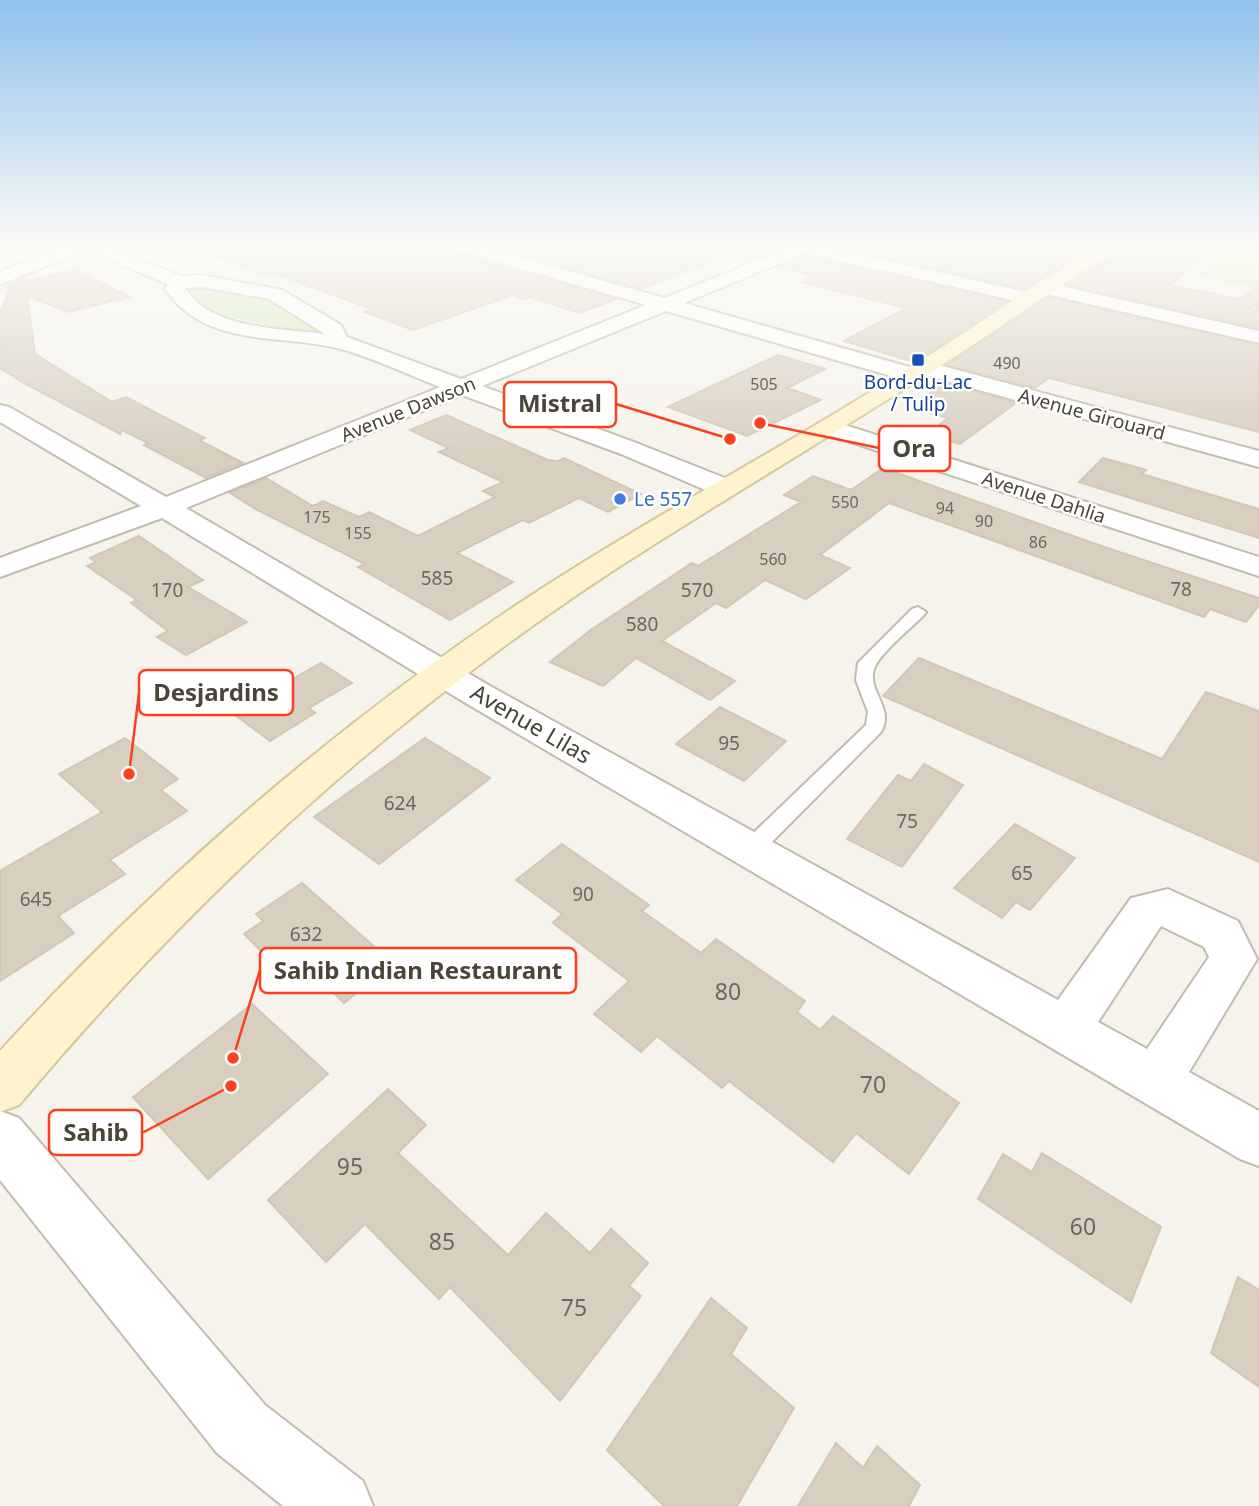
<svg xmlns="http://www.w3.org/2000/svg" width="1259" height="1506" font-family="'Noto Sans',sans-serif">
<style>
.green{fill:#d2eab5}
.building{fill:#d8cfc1;stroke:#d3c7b4;stroke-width:2}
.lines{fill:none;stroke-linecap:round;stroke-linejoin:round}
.lane-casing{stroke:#c2bbae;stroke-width:4}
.street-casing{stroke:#c2bbae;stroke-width:4}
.secondary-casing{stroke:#d6c79b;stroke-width:4}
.path{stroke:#c4b79f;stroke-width:2.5;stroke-dasharray:2 2;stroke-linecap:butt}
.lane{fill:#fff;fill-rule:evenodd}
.street{fill:#fff;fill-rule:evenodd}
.secondary{fill:#fff3cd;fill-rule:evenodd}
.transit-dot{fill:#1a4fb4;stroke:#fff;stroke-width:2.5}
.shop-dot{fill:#3f7fe0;stroke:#fff;stroke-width:2.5}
.labels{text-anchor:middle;stroke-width:5;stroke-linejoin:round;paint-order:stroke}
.far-number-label{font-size:16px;fill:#6e675b}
.far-transit-label{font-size:19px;fill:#164399;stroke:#fff}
.far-street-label{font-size:19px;fill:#4b4439;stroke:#fff}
.far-shop-label{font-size:19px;fill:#366cbe;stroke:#fff;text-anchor:start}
.number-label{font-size:19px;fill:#6e675b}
.street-label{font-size:23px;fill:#4b4439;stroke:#fff}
.near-number-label{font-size:23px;fill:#6e675b}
.leader{fill:none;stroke:#fc3f1d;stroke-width:2.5}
.callout-dot{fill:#fc3f1d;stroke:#fff;stroke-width:2.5}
.callout{fill:#fff;stroke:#fc3f1d;stroke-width:2.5}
.callout-label{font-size:24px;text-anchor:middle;font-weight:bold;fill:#4b4439}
</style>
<rect width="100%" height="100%" fill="#f6f3ec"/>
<!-- green -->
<g class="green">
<path d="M 1242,244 L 1259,244 L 1259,289 L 1196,276 Z"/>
<path d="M 197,285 L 263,297 L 282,306 L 322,332 L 312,336 L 219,314 L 208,309 L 189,288 Z"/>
</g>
<!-- building -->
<g class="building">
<path d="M 190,244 L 442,244 L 447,251 L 616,299 L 580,313 L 529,297 L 523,299 L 513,295 L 413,330 L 364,312 L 372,309 L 281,276 L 265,275 L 189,247 Z"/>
<path d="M 483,244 L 776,244 L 780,248 L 750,260 L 728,255 L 642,289 Z"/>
<path d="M 825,244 L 1061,244 L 1067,251 L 1083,254 L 1025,289 Z"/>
<path d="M 1135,244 L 1219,244 L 1170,285 L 1239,299 L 1259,284 L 1259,328 L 1067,285 Z"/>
<path d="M 805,256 L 1006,301 L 914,362 L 844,341 L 907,308 L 802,282 L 815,276 L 778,267 Z"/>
<path d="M 74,269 L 129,297 L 68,312 L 27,296 L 35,354 L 112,402 L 126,397 L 205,438 L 199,440 L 243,463 L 206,478 L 144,445 L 148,443 L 122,430 L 120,434 L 22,382 L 0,368 L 0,313 L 10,289 L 7,287 L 25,278 L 25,282 Z"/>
<path d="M 1048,297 L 1259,345 L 1259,432 L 1049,378 L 1035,388 L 947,365 Z"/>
<path d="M 778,355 L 825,369 L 787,388 L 821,400 L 747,436 L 668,407 Z"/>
<path d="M 945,383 L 1016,403 L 960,444 L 927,434 L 948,418 L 910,407 Z"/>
<path d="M 446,415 L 548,460 L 558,461 L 564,458 L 641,494 L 608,512 L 579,498 L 529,523 L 523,520 L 457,553 L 513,582 L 450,620 L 358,567 L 365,564 L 257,510 L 230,493 L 266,478 L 313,506 L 323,501 L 359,517 L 369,512 L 418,536 L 495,497 L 483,491 L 503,482 L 439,452 L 449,448 L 410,430 Z"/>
<path d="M 1103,458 L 1146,470 L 1142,474 L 1259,509 L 1259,538 L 1079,482 Z"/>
<path d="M 883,468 L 1107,548 L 1259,598 L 1259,605 L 1246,622 L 1210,609 L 1204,617 L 889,503 L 820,555 L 850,568 L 806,599 L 765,580 L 726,608 L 716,603 L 662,641 L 735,681 L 710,700 L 636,658 L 603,686 L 550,662 L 592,629 L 692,563 L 698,566 L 801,502 L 784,495 L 813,476 L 851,490 Z"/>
<path d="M 139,536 L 203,580 L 188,587 L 247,622 L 186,655 L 157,637 L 168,631 L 131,603 L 137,600 L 87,566 L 96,562 L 90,558 Z"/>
<path d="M 919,658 L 1162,759 L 1206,692 L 1259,711 L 1259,862 L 883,696 Z"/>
<path d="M 321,663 L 352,683 L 309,708 L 315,713 L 270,741 L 223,706 L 249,691 L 254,695 L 273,684 L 278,687 Z"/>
<path d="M 720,707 L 786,741 L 744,781 L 676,744 Z"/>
<path d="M 125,738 L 178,779 L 161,790 L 187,811 L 110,860 L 125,874 L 58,916 L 74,933 L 0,981 L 0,871 L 102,812 L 59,774 Z"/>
<path d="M 425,738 L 490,778 L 379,864 L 314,817 Z"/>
<path d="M 924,764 L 963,785 L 902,867 L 847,839 L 898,775 L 911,781 Z"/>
<path d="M 1015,824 L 1075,858 L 1030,910 L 1016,902 L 1002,918 L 954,888 Z"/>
<path d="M 562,844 L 649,905 L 642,911 L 701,953 L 716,939 L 805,1001 L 797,1012 L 820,1030 L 833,1016 L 959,1103 L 909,1174 L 856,1133 L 833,1162 L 729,1081 L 722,1088 L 657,1036 L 641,1052 L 594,1014 L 629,981 L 553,923 L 562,914 L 516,880 Z"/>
<path d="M 302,883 L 394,964 L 344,1003 L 299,959 L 282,972 L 244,934 L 263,921 L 256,914 Z"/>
<path d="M 252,1004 L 328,1074 L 208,1179 L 133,1097 Z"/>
<path d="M 388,1089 L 426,1125 L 398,1153 L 508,1255 L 546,1213 L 590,1253 L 611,1229 L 648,1263 L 629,1286 L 641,1296 L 560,1401 L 450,1287 L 439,1299 L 365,1224 L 326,1262 L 268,1200 Z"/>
<path d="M 1042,1153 L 1161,1227 L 1131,1302 L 978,1199 L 1003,1154 L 1032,1172 Z"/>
<path d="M 1238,1277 L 1259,1290 L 1259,1387 L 1211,1353 Z"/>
<path d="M 711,1298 L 747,1328 L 731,1354 L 794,1408 L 737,1506 L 664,1506 L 607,1450 Z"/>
<path d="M 836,1443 L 863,1468 L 877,1446 L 920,1485 L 909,1506 L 798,1506 Z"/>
</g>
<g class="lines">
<defs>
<path id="lane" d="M 918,607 L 926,612 L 924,615 C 912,627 878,655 874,669 C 867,692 895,708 881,732 L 758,856 L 750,858 L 742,856 L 739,850 L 742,844 L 866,725 L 868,712 L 856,680 L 858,663 L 912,609 Z"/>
<g id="street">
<path d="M 68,244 L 99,244 L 181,276 L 202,275 L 282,290 L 341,325 L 347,337 L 461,379 L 646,305 L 448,248 L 445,244 L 473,244 L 664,298 L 786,249 L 778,244 L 822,244 L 820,246 L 1036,294 L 1039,298 L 1029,304 L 805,253 L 684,303 L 913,368 L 916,363 L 924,361 L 1259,451 L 1259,467 L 924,375 L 921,380 L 905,380 L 666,311 L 482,386 L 639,444 L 735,482 L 739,488 L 735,494 L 725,496 L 715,494 L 621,454 L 462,395 L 186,508 L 490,686 L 1058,1000 L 1131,898 L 1168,889 L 1238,921 L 1257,959 L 1189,1072 L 1259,1111 L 1259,1166 L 1240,1159 L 464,702 L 162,518 L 0,577 L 0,558 L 141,506 L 0,422 L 0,405 L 9,407 L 166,497 L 440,387 C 409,375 365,354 333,347 C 273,334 206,347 165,289 L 168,284 L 84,250 L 0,285 L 0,272 ZM 202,287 L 269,299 L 325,334 C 290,330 233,328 205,308 C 197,303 191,295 185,288 ZM 1161,926 L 1204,947 L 1209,957 L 1147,1049 L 1098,1022 Z"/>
<path d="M 1064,244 L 1099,244 L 1114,247 L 1117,251 L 1108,256 L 1067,248 Z"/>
<path d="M 1044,282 L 1259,331 L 1259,343 L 1037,292 L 1034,288 Z"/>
<path d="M 829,420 L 1259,557 L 1259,576 L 820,432 L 817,427 L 820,422 Z"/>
<path d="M 0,1111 L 19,1118 L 265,1405 L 363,1481 L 373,1506 L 283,1506 L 217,1453 L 0,1180 Z"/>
</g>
<path id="secondary" d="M 1109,244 L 1132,244 C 1122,253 1107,258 1095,265 C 1076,275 1058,287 1041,299 C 914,387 781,464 650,547 C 410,698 201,888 19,1105 L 0,1112 L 0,1051 C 153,884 325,734 512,608 C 620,536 733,475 844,408 C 891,379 939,350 985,319 C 1025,292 1064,264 1109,244 Z"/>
</defs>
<!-- lane casing -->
<use href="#lane" class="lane-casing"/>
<!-- street casing -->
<use href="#street" class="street-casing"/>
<!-- secondary casing -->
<use href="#secondary" class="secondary-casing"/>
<!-- path -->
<path class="path" d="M 1248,309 L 1259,302"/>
<!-- lane -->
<use href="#lane" class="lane"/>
<!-- street -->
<use href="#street" class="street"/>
<!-- secondary -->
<use href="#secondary" class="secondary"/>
</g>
<!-- sky -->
<linearGradient id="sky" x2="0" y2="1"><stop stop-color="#8fc1ec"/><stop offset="0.54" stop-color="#fbfaf6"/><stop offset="1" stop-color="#fbfaf6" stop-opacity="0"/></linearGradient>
<rect width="1259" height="455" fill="url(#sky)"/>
<!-- markers -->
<rect class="transit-dot" x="911" y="353" width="14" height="14" rx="3.5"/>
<circle class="shop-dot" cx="620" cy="499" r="7"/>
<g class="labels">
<!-- far-number labels -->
<g class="far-number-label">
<text x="1007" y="369">490</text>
<text x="764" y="390">505</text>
<text x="845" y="508">550</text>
<text x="945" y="514">94</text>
<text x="317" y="523">175</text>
<text x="984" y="527">90</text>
<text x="358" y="539">155</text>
<text x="1038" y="548">86</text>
<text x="773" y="565">560</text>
</g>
<!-- far-transit labels -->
<g class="far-transit-label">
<text x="918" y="389">Bord-du-Lac<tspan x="918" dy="22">/ Tulip</tspan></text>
</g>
<!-- far-street labels -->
<g class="far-street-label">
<text transform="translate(408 409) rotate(-22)" y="7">Avenue Dawson</text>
<text transform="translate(1092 414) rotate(15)" y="7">Avenue Girouard</text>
<text transform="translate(1044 497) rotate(18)" y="7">Avenue Dahlia</text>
</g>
<!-- far-shop labels -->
<g class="far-shop-label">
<text x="634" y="506">Le 557</text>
</g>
<!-- number labels -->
<g class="number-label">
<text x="437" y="585">585</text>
<text x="1181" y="596">78</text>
<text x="167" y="597">170</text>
<text x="697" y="597">570</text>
<text x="642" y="631">580</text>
<text x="729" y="750">95</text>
<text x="400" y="810">624</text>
<text x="907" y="828">75</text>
<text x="1022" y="880">65</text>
<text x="583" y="901">90</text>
<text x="36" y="906">645</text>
<text x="306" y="941">632</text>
</g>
<!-- street labels -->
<g class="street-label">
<text transform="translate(531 724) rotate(30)" y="8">Avenue Lilas</text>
</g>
<!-- near-number labels -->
<g class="near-number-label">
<text x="728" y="1000">80</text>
<text x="873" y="1093">70</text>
<text x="350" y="1175">95</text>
<text x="1083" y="1235">60</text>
<text x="442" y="1250">85</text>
<text x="574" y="1316">75</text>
</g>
</g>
<!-- callouts -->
<path class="leader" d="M730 439L616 404M760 423L879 448M129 774L139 693M233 1058L260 970M231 1086L142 1133"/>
<g class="callout-dot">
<circle cx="730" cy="439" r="7"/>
<circle cx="760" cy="423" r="7"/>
<circle cx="129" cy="774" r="7"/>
<circle cx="233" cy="1058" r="7"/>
<circle cx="231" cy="1086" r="7"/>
</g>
<g class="callout">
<rect x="504" y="382" width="112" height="45" rx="7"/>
<rect x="879" y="426" width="71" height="45" rx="7"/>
<rect x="139" y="670" width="154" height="45" rx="7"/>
<rect x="260" y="948" width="316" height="45" rx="7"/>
<rect x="49" y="1110" width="93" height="45" rx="7"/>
</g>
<g class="callout-label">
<text x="560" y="412">Mistral</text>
<text x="914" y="457">Ora</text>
<text x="216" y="701">Desjardins</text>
<text x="418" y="979">Sahib Indian Restaurant</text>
<text x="96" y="1141">Sahib</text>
</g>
</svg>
